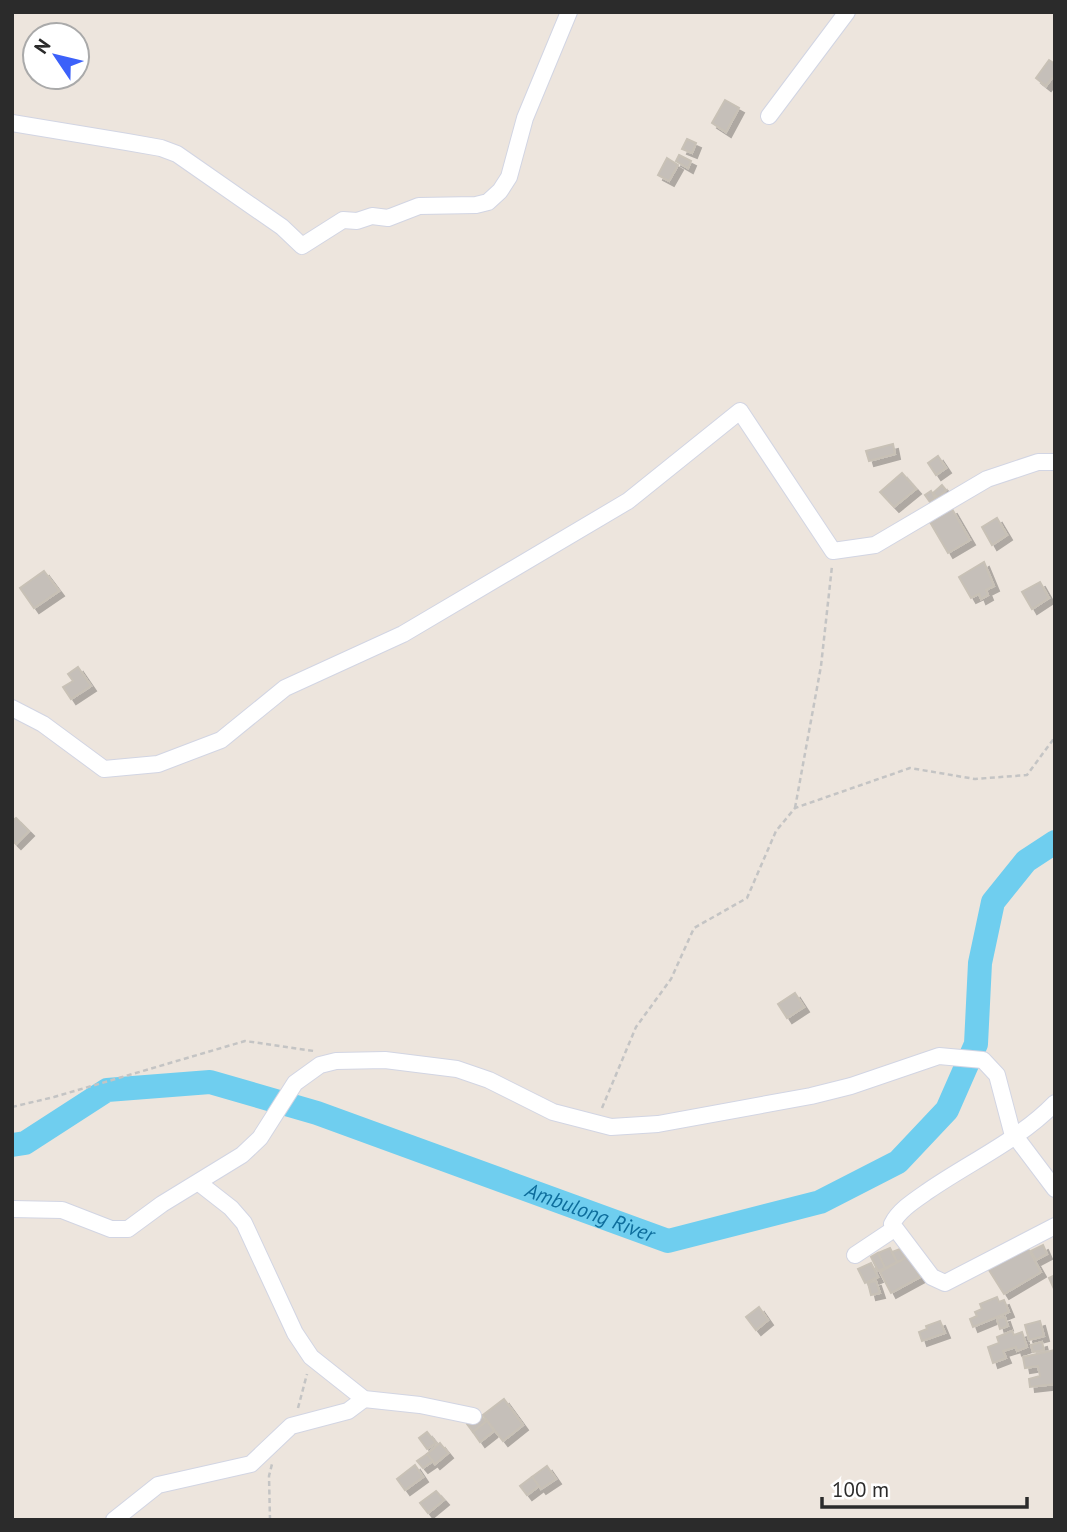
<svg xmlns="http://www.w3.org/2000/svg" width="1067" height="1532" font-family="'PT Sans',sans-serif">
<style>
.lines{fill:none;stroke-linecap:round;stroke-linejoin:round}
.river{stroke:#6fceef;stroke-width:24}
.building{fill:#c5bfb9;stroke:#c8c1b6;stroke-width:2;filter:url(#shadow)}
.minor-casing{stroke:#d2d5e3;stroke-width:18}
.path{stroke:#c4c4c4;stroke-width:2.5;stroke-dasharray:5 3.5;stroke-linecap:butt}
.minor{stroke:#fff;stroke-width:16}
.labels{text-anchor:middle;stroke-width:6;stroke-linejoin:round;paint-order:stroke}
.water-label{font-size:21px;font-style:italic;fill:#0d6d9c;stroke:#fff}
</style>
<defs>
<filter id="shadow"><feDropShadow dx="5" dy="5" stdDeviation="0" flood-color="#0004"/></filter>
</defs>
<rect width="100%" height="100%" fill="#ede5dd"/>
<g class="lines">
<!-- river -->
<path class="river" id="s1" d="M 12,1145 L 25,1143 L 107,1090 L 210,1082 L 317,1113 L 668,1241 L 820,1202 L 898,1162 L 947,1110 L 976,1044 L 980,963 L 993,902 L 1026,861 L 1055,842"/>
</g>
<!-- building -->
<g class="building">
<path d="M 1049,60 L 1055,64 L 1055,74 L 1046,86 L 1036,78 Z"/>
<path d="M 725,100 L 739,108 L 726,132 L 712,123 Z"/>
<path d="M 687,139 L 696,143 L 692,153 L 682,149 Z"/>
<path d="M 679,155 L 691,161 L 688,168 L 676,161 Z"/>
<path d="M 667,158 L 678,165 L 669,181 L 658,175 Z"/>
<path d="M 893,444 L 895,454 L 869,461 L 866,451 Z"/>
<path d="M 938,456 L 946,468 L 936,475 L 928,463 Z"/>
<path d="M 902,473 L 916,489 L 894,507 L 880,492 Z"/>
<path d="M 942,485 L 946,490 L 938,498 L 933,493 Z"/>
<path d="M 931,491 L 935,498 L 930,502 L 925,495 Z"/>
<path d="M 952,509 L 970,540 L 948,553 L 930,522 Z"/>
<path d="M 997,518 L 1007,535 L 992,545 L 982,527 Z"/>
<path d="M 984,562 L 994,586 L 986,590 L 988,595 L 981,599 L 979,594 L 971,598 L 959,577 Z"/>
<path d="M 44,571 L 59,591 L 34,608 L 20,588 Z"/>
<path d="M 1040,582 L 1049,598 L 1032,609 L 1022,592 Z"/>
<path d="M 78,667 L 91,686 L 71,699 L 63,687 L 73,681 L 68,674 Z"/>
<path d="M 16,818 L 29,831 L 16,844 L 12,840 L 12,821 Z"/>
<path d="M 795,993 L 804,1007 L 787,1018 L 778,1004 Z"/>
<path d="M 1043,1245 L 1047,1254 L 1036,1260 L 1031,1251 Z"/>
<path d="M 1027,1247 L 1041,1272 L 1004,1294 L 989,1270 Z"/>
<path d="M 890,1248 L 897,1262 L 885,1268 L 878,1253 Z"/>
<path d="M 900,1249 L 905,1258 L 897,1262 L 892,1252 Z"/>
<path d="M 878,1253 L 885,1268 L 878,1271 L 871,1257 Z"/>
<path d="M 909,1256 L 920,1277 L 891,1293 L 880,1272 Z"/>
<path d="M 871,1263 L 878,1277 L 865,1283 L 858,1269 Z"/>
<path d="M 1055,1275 L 1055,1291 L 1049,1278 Z"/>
<path d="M 876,1281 L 880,1293 L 871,1295 L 868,1283 Z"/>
<path d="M 997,1297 L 999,1302 L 1004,1300 L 1009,1312 L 973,1327 L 970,1319 L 977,1316 L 975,1312 L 982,1309 L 980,1304 Z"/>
<path d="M 759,1307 L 768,1320 L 756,1330 L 746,1317 Z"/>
<path d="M 1005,1317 L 1008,1326 L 1000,1329 L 997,1319 Z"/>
<path d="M 940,1321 L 945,1333 L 922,1341 L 919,1332 L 927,1329 L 926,1326 Z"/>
<path d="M 1040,1321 L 1044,1336 L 1029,1340 L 1025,1325 Z"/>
<path d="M 1012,1331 L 1014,1335 L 1022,1332 L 1027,1347 L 1017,1351 L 1016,1347 L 1003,1351 L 1006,1358 L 993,1363 L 988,1347 L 999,1343 L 997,1337 Z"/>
<path d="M 1042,1342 L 1044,1350 L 1033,1352 L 1031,1345 Z"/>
<path d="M 1055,1350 L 1055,1384 L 1030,1387 L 1029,1379 L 1040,1376 L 1038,1366 L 1025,1368 L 1023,1357 Z"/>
<path d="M 504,1399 L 523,1425 L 503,1441 L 483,1415 Z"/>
<path d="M 480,1414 L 486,1422 L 473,1432 L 467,1424 Z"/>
<path d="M 487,1421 L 494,1431 L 480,1442 L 473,1432 Z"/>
<path d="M 427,1432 L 436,1443 L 427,1449 L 419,1438 Z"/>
<path d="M 440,1443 L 448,1453 L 435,1464 L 427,1454 Z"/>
<path d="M 427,1454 L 433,1461 L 423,1468 L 417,1461 Z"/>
<path d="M 415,1465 L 423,1477 L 405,1490 L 397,1479 Z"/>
<path d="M 547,1466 L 556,1479 L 541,1489 L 532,1477 Z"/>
<path d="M 532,1477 L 539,1486 L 527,1495 L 520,1486 Z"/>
<path d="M 436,1491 L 444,1500 L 428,1513 L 420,1503 Z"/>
</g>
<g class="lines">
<defs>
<g id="minor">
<path d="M 769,116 L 847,12"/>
<path d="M 12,123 L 127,142 L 161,148 L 177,154 L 282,227 L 302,246 L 343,220 L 357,221 L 372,216 L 388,218 L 419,206 L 476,205 L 488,202 L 500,191 L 509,177 L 525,118 L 569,12"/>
<path d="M 12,708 L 43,724 L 104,769 L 158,764 L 221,740 L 285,688 L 403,634 L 628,501 L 740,411 L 833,551 L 875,545 L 987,479 L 1038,462 L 1055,462"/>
<path d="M 1055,1103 C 1019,1140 970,1162 928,1191 C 915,1200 899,1210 892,1224 L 932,1277 L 945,1283 L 1055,1226"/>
<path d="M 199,1183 L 231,1208 L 244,1223 L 295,1333 L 311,1357 L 364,1399 L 420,1405 L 473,1416"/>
<path d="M 12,1209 L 62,1210 L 111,1229 L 128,1229 L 162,1204 L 242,1155 L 260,1138 L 295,1083 L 320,1065 L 336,1061 L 385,1060 L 457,1069 L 489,1080 L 553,1112 L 611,1127 L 658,1124 L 811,1096 L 851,1086 L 939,1056 L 983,1060 L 997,1075 L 1012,1132 L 1055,1189"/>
<path d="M 855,1255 L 894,1229"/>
<path d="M 114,1520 L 158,1485 L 251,1464 L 291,1426 L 348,1411 L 364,1399"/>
</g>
</defs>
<!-- minor casing -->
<use href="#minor" class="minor-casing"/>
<!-- path -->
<g class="path">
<path d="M 795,808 L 821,666 L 832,566"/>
<path d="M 12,1107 L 54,1097 L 245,1041 L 314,1051"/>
<path d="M 602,1108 L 636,1027 L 671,979 L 694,928 L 747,898 L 776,831 L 795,808 L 910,768 L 975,779 L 1027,775 L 1055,737"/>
<path d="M 298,1408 L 307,1374"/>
<path d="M 270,1520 L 269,1476 L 272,1464"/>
</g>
<!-- minor -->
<use href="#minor" class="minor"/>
</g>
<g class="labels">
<!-- water labels -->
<g class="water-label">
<text dy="7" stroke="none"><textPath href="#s1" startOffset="616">Ambulong River</textPath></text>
</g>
</g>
<!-- border -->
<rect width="1067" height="1532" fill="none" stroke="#2b2b2b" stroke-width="28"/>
<!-- north arrow -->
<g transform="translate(56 56) rotate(305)"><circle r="33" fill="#ffffff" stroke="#aaaaaa" stroke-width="2"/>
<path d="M0-5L12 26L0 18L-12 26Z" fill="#3c61fa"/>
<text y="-10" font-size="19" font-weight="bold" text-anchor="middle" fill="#2b2b2b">N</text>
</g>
<!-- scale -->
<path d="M822 1497v10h205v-10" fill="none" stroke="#2b2b2b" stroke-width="3.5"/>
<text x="832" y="1497" font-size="21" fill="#2b2b2b" stroke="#ffffff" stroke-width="5" paint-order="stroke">100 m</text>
</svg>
